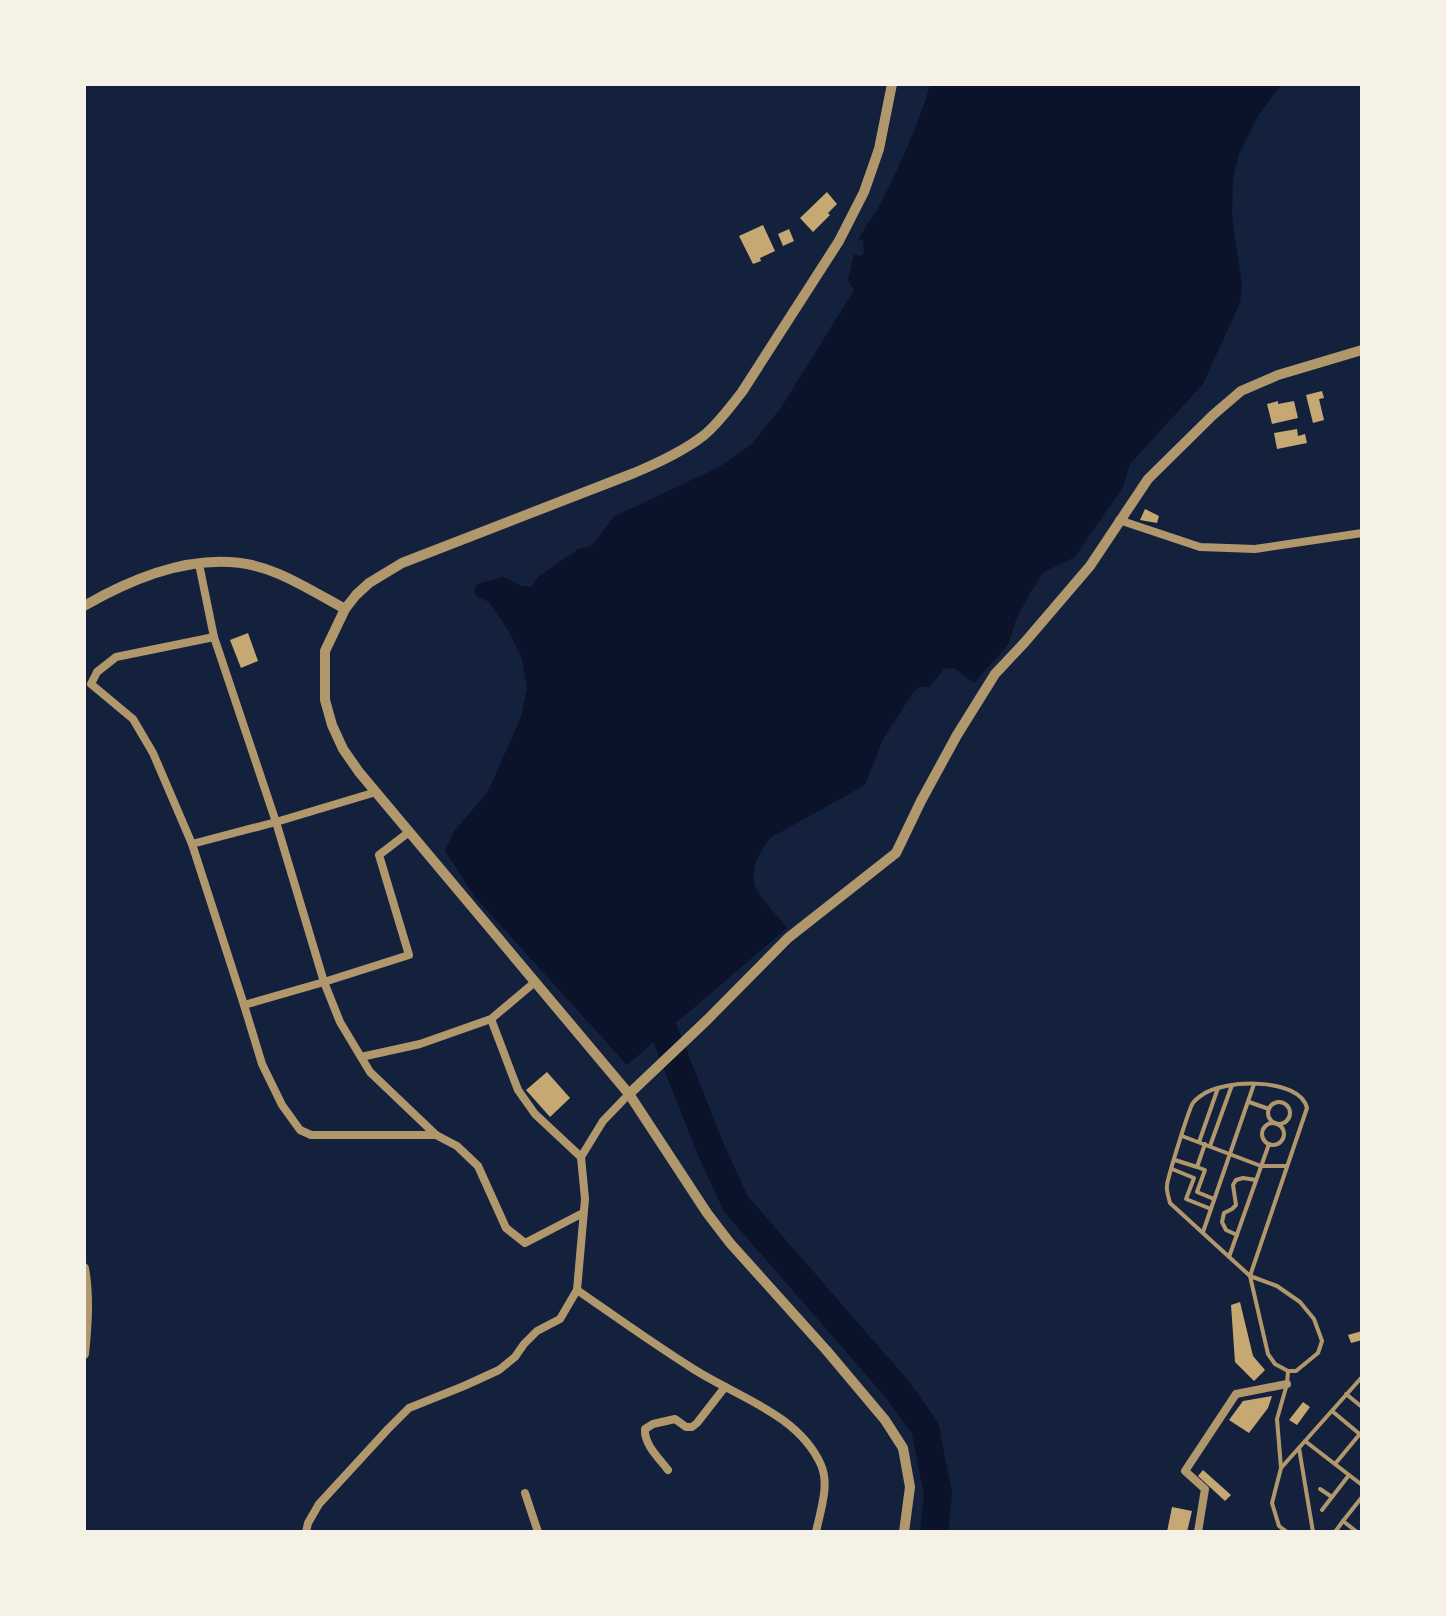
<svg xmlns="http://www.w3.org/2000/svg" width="1446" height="1616" font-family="'Fira Sans',sans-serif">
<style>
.water{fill:#0b132b}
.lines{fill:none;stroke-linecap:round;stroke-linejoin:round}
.river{stroke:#0b132b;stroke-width:28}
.building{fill:#c6a872}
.service{stroke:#b1986c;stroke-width:4}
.minor{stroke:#b1986c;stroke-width:8}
.tertiary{stroke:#b1986c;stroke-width:10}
</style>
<rect width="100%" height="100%" fill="#14213d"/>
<!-- water -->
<path class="water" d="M 930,84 L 1282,84 L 1259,114 L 1239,154 L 1233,180 L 1232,216 L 1242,284 L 1240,303 L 1203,384 L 1130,464 L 1123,487 L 1075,557 L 1044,572 L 1029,595 L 1016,620 L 1008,645 L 974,683 L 954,668 L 944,669 L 930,687 L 919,687 L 913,693 L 884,737 L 865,785 L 770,838 C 760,851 750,869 755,886 C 758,895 780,919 787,928 L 627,1065 L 475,897 L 445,851 L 454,831 L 482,799 L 490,787 L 521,717 L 527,688 L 522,659 L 508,630 L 489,602 L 476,596 L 474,590 L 477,584 L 503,577 L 522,586 L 531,587 L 538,577 L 578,549 L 591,546 L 615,516 L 719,467 L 752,444 L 782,406 L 854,290 L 848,280 L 854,254 L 861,256 L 864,253 L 863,239 L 858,241 C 864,227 874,216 881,203 C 898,169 921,120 930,84 Z"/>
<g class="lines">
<!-- river -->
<path class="river" d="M 642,1002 L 664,1031 L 711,1150 L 736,1204 L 897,1389 L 925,1428 L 938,1494 L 934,1532"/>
</g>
<!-- building -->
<g class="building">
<path d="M 827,192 L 837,204 L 828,213 L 830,215 L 813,232 L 800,218 Z"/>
<path d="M 763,225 L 775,251 L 760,258 L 761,261 L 753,264 L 739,236 Z"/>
<path d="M 789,229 L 794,241 L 783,246 L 778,234 Z"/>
<path d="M 1322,391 L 1324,398 L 1319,399 L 1324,420 L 1313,423 L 1306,395 Z"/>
<path d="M 1278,401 L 1278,404 L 1294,401 L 1298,418 L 1272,424 L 1267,404 Z"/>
<path d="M 1297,429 L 1298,436 L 1305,434 L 1307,443 L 1277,449 L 1274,433 Z"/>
<path d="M 1145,509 L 1159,516 L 1157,523 L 1140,520 Z"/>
<path d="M 248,633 L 258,661 L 241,668 L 230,640 Z"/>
<path d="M 547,1072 L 570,1098 L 550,1117 L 526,1090 Z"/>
<path d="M 1240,1302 L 1253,1356 L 1265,1370 L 1254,1381 L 1235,1362 L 1231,1305 Z"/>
<path d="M 1362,1331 L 1362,1340 L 1351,1343 L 1348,1335 Z"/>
<path d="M 1272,1396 L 1268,1408 L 1249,1433 L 1229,1420 L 1243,1401 Z"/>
<path d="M 1303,1402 L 1310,1407 L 1297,1425 L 1289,1420 Z"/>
<path d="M 1203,1470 L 1231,1495 L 1225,1501 L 1198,1476 Z"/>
<path d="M 1172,1507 L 1192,1511 L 1187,1532 L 1167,1532 Z"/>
</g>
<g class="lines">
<!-- service -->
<g class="service">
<path d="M 1249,1102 L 1269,1109"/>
<circle cx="1279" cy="1113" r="11"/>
<circle cx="1273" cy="1134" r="11"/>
<path d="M 1182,1136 L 1261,1166 L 1286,1166"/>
<path d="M 1199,1142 L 1218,1088"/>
<path d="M 1205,1144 L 1197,1167 L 1205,1170 L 1197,1192 L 1214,1199"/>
<path d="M 1210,1146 L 1232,1085"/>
<path d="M 1175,1160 L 1197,1167"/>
<path d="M 1172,1169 L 1194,1178 L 1186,1199 L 1211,1209"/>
<path d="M 1203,1232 L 1254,1084"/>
<path d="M 1237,1235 L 1226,1230 L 1222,1222 L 1224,1213 L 1232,1209 L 1236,1205 L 1233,1185 L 1236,1180 L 1243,1178 L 1256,1180"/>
<path d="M 1229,1257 L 1269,1144"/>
<path d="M 1346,1394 L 1362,1407"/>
<path d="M 1332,1411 L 1362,1436"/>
<path d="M 1305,1441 L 1362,1485"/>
<path d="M 1299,1448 L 1313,1532"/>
<path d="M 1335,1464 L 1359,1435"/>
<path d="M 1281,1468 L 1277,1419 L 1287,1384 L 1288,1371 L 1275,1364 L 1268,1354 L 1250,1276 L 1307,1108 C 1300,1077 1223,1079 1202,1095 C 1199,1097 1195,1100 1193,1103 C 1189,1108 1168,1177 1167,1185 C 1166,1191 1169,1198 1170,1203 L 1250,1276 L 1277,1286 L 1300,1302 L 1314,1319 L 1322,1341 L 1318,1353 L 1296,1371 L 1288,1371"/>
<path d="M 1320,1489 L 1332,1497"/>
<path d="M 1322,1510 L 1349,1475"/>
<path d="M 1343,1521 L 1362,1497"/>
<path d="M 1287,1532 L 1279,1526 L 1272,1503 L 1281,1468 L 1362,1377"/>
<path d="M 1335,1532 L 1343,1521 L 1357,1532"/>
</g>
<!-- minor -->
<g class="minor">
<path d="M 1119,520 L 1200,547 L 1255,549 L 1362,533"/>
<path d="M 199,564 L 214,637 L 276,822 L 324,982 L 340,1022 L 361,1057 L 420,1044 L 491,1019 L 535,982"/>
<path d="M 214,637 L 116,657 L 97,672 L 91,684 L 133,719 L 153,753 L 192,844 L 244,1005 L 324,982 L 409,955 L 379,855 L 409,832"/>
<path d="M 192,844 L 276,822 L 376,792"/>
<path d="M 244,1005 L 262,1064 L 282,1105 L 300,1130 L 311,1135 L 436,1135"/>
<path d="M 491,1019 L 518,1090 L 535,1114 L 581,1157"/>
<path d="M 361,1057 L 370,1072 L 436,1135 L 457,1146 L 478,1166 L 506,1228 L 525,1243 L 583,1213"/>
<path d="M 577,1290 C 616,1317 655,1345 695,1370 C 738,1397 799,1415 821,1465 C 830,1485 820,1512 816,1532"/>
<path d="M 668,1470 C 659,1458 644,1445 645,1429 L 653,1424 L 675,1419 L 686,1427 L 692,1427 L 697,1423 L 725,1387"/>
<path d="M 525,1493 L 538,1532"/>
<path d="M 306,1532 L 308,1523 L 319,1504 L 388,1429 L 409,1408 L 464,1386 L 499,1370 L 515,1357 L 524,1344 L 537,1331 L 560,1319 L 577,1290 L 585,1199 L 581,1157 L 603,1121 L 629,1094"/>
<path d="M 1198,1532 L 1205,1489 L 1185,1471 L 1236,1394 L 1287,1384"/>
</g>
<!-- tertiary -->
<g class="tertiary">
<path d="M 892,84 L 879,149 L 864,192 L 839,241 L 742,392 C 730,407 718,424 703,436 C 682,452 658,463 634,473 L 402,563 L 369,583 L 356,595 L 345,609 L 325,651 L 325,700 L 332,725 L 343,749 L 359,772 L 629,1094 L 707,1213 L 730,1243 L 827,1351 L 885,1420 L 903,1448 L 910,1487 L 904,1532"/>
<path d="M 84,606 C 141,573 215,545 279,574 C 302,584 323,597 345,609"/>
<path d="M 629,1094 L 707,1020 L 788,938 L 896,853 L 921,801 L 957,735 L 995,674 L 1025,642 L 1090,566 L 1148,479 L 1213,415 L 1241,391 L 1278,375 L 1362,350"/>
<path d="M 84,1268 C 89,1297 87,1325 84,1354"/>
</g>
</g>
<!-- border -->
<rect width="1446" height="1616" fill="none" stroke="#f6f1e7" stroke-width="172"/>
</svg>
